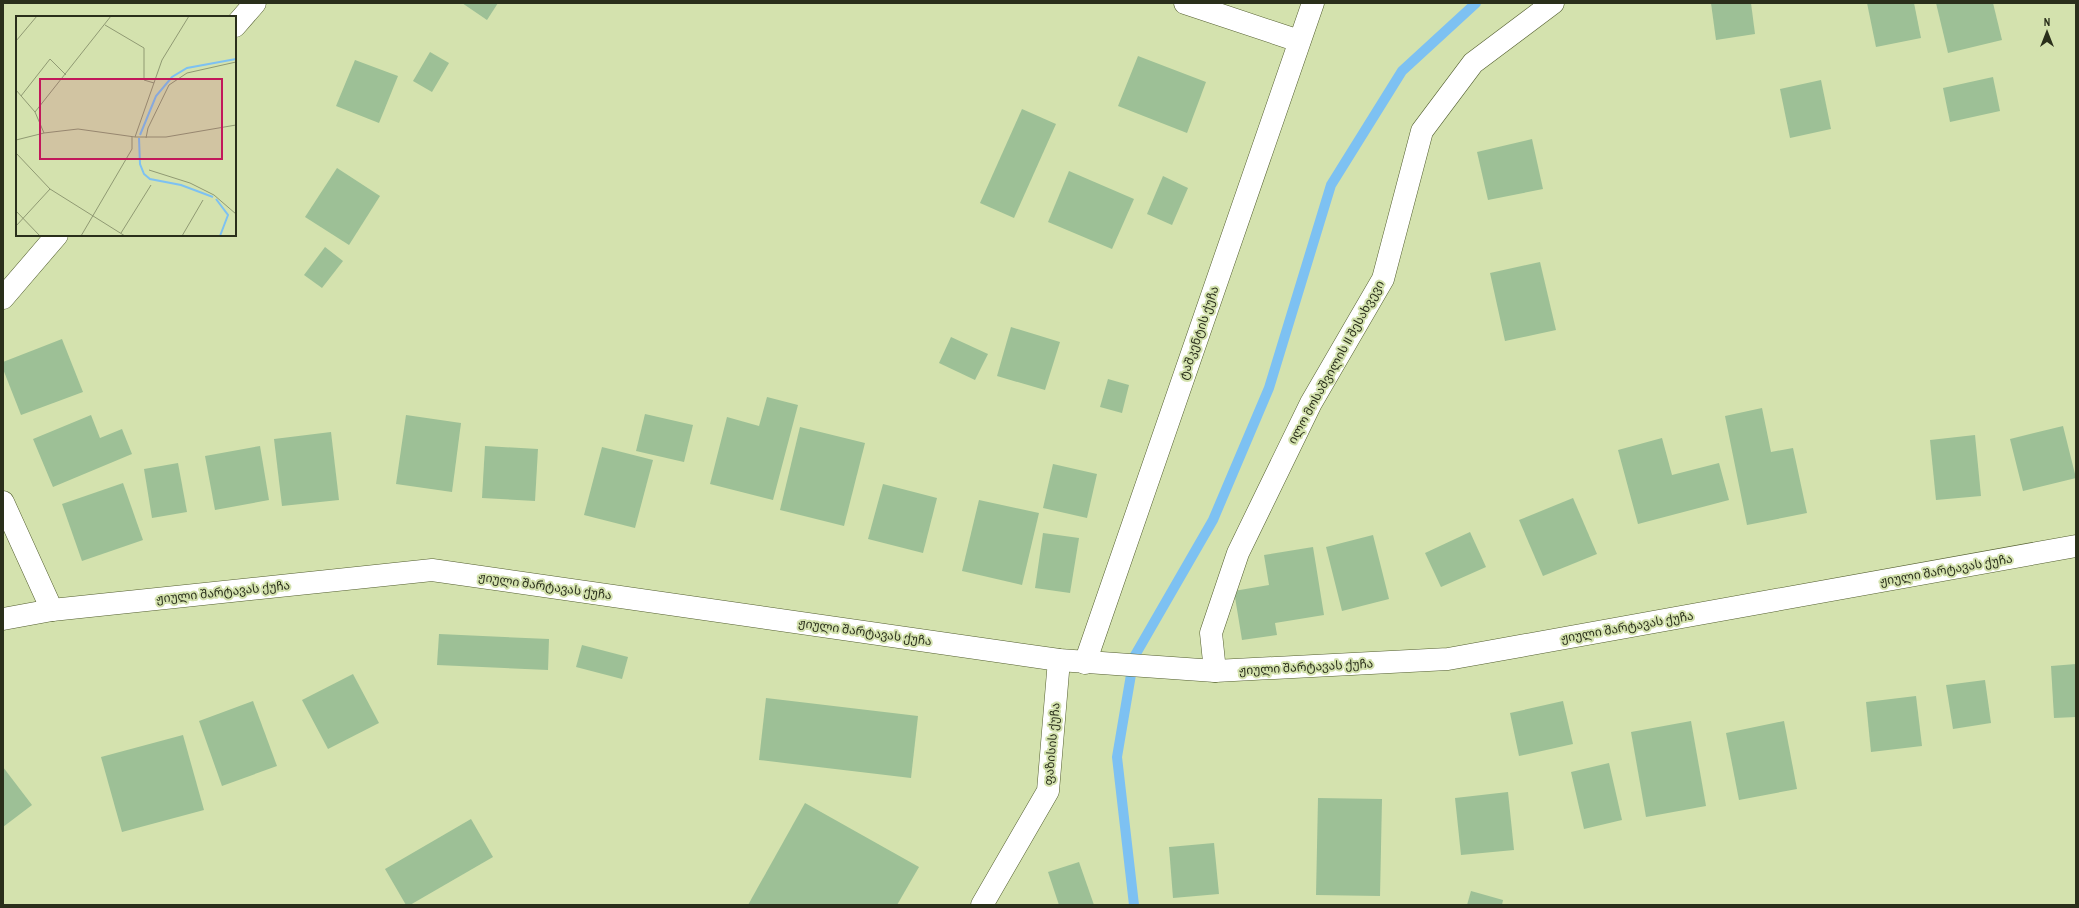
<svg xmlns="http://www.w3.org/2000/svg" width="2079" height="908" font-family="'Archivo Narrow','Noto Sans Georgian',sans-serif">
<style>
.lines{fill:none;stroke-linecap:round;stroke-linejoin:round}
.stream{stroke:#7dc1f2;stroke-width:10}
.building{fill:#9dc096}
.minor-casing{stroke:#535e2f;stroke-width:23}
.minor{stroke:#fff;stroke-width:22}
.labels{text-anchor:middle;stroke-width:4;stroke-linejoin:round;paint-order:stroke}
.street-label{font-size:12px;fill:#2a2f1b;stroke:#d4e2ae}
.inset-river{fill:none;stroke:#7dc1f2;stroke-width:2}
.inset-road{fill:none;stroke:#909a73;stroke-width:1}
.view{fill:#c2185b;fill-opacity:0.15;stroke:#c2185b;stroke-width:2}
.inset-edge{fill:none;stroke:#2a2f1b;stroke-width:2}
</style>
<rect width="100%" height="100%" fill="#d4e2ae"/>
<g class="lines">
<!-- stream -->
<path class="stream" d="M 1134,905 L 1117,757 L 1134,657 L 1213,520 L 1269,388 L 1331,185 L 1402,71 L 1476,3"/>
</g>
<!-- building -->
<g class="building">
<path d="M 462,3 L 498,3 L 487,20 Z"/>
<path d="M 1711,3 L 1751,3 L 1755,34 L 1716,40 Z"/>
<path d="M 1867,3 L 1914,3 L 1921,38 L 1876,47 Z"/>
<path d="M 1936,3 L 1993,3 L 2002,40 L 1948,53 Z"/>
<path d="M 430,52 L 449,63 L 432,92 L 413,81 Z"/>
<path d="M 1138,56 L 1206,82 L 1187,133 L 1118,106 Z"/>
<path d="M 355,60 L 398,76 L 379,123 L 336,106 Z"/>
<path d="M 1993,77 L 2000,111 L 1950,122 L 1943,88 Z"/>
<path d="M 1821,80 L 1831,129 L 1790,138 L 1780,89 Z"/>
<path d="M 1022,109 L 1056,124 L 1014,218 L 980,203 Z"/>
<path d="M 1532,139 L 1543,189 L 1488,200 L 1477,152 Z"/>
<path d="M 337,168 L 380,196 L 349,245 L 305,217 Z"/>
<path d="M 1069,171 L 1134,199 L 1112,249 L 1048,222 Z"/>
<path d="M 1163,176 L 1188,188 L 1172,225 L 1147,214 Z"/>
<path d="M 325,247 L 343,261 L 322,288 L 304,275 Z"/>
<path d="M 1540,262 L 1556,330 L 1505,341 L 1490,273 Z"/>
<path d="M 1011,327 L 1060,342 L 1045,390 L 997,376 Z"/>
<path d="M 951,337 L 988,354 L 975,380 L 939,363 Z"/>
<path d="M 62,339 L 83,392 L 21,415 L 3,369 L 3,362 Z"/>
<path d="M 1108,379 L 1129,385 L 1122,413 L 1100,407 Z"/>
<path d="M 767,397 L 798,405 L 773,500 L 710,484 L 727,417 L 759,426 Z"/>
<path d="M 1762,408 L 1771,452 L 1793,448 L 1807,513 L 1747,525 L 1725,416 Z"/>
<path d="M 645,414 L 693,425 L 684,462 L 636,451 Z"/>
<path d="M 91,415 L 100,438 L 122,429 L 132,454 L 53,487 L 33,439 Z"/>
<path d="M 406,415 L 461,423 L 452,492 L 396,484 Z"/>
<path d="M 2063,426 L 2076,478 L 2023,491 L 2010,439 Z"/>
<path d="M 800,427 L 865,443 L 844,526 L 780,510 Z"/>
<path d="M 331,432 L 339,500 L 282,506 L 274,439 Z"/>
<path d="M 1975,435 L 1981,496 L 1936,500 L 1930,440 Z"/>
<path d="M 1662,438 L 1672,475 L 1719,463 L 1729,500 L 1638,524 L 1618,450 Z"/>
<path d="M 260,446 L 269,500 L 215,510 L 205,456 Z"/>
<path d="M 485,446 L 538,449 L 535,501 L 482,498 Z"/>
<path d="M 602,447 L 653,460 L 635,528 L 584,515 Z"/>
<path d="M 178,463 L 187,512 L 152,518 L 144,469 Z"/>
<path d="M 1053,464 L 1097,474 L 1087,518 L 1043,508 Z"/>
<path d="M 123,483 L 143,540 L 82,561 L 62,504 Z"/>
<path d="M 883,484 L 937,498 L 923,553 L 868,539 Z"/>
<path d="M 1573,498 L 1597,554 L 1543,576 L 1519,520 Z"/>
<path d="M 979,500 L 1039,513 L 1022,585 L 962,571 Z"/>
<path d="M 1470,532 L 1486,567 L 1441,587 L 1425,553 Z"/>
<path d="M 1043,533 L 1079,538 L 1070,593 L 1035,588 Z"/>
<path d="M 1373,535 L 1389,599 L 1342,611 L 1326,547 Z"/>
<path d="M 1313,547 L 1324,615 L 1275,623 L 1277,635 L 1242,640 L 1234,591 L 1269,585 L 1264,555 Z"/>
<path d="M 439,634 L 549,639 L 548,670 L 437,665 Z"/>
<path d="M 582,645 L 628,657 L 622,679 L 576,667 Z"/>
<path d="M 2076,664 L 2076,717 L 2054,718 L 2051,666 Z"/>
<path d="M 353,674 L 379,723 L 328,749 L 302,700 Z"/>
<path d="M 1985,680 L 1991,723 L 1953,729 L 1946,685 Z"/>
<path d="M 1916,696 L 1922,746 L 1871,752 L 1866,702 Z"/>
<path d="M 766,698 L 918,716 L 911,778 L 759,760 Z"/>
<path d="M 253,701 L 277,766 L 222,786 L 199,721 Z"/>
<path d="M 1563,701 L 1573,744 L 1519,756 L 1510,713 Z"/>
<path d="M 1691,721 L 1706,806 L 1646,817 L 1631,732 Z"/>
<path d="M 1784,721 L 1797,789 L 1739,800 L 1726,733 Z"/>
<path d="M 183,735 L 204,810 L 122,832 L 101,757 Z"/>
<path d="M 1609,763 L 1622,820 L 1584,829 L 1571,772 Z"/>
<path d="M 3,767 L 32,805 L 3,827 Z"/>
<path d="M 1508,792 L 1514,850 L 1461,855 L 1455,798 Z"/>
<path d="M 1318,798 L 1382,799 L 1380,896 L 1316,895 Z"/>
<path d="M 805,803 L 919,867 L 897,905 L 748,905 Z"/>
<path d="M 471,819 L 493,857 L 410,905 L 406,905 L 385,869 Z"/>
<path d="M 1214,843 L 1219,894 L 1173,898 L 1169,847 Z"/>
<path d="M 1079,862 L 1094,905 L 1059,905 L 1048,872 Z"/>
<path d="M 1471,891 L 1503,900 L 1502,905 L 1467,905 Z"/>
</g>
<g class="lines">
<defs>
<g id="minor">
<path d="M 1185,3 L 1299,41"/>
<path d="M 235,26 L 255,3"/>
<path d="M 3,298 L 57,235"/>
<path d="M 3,502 L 52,610"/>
<path d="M 3,619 L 52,610 L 432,570 L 1059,660 L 1215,671 L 1448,659 L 2076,546"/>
<path d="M 1085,663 L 1313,3"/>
<path d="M 1215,671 L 1211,633 L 1238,553 L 1311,403 L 1383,279 L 1422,131 L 1473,63 L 1553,3"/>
<path d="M 982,905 L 1048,791 L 1059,660"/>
</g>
</defs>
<!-- minor casing -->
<use href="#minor" class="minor-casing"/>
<!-- minor -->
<use href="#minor" class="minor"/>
</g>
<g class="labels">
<!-- street labels -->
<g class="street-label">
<text transform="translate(1199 333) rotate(-71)" y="4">ტაშკენტის ქუჩა</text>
<text transform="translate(1336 362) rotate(-61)" y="4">ილო მოსაშვილის II შესახვევი</text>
<text transform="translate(1946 570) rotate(-10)" y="4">ჟიული შარტავას ქუჩა</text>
<text transform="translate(545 586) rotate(8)" y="4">ჟიული შარტავას ქუჩა</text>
<text transform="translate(223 592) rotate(-6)" y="4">ჟიული შარტავას ქუჩა</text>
<text transform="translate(1627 627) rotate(-10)" y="4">ჟიული შარტავას ქუჩა</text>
<text transform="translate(865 632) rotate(8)" y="4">ჟიული შარტავას ქუჩა</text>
<text transform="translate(1306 667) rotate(-3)" y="4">ჟიული შარტავას ქუჩა</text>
<text transform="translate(1052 744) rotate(-85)" y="4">ფაზისის ქუჩა</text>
</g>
</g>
<!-- overview -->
<g transform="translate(16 16)">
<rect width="220" height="220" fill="#d4e2ae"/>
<path class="inset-river" d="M 124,119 L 140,80 L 156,61 L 171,52 L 220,43M 123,122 L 124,148 L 128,158 L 134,163 L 165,169 L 197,181M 200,183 L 212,199 L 204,220"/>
<path class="inset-road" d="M 89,9 L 128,32 L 128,64 L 138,67M 0,25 L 21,0M 0,74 L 19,96 L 28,117M 5,80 L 34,43 L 50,59M 19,96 L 95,0M 119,121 L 146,44 L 173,0M 130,122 L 132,112 L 153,69 L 171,57 L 220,46M 0,124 L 28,117 L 62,113 L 119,121 L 150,121 L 220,109M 0,137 L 34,173 L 109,220M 133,154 L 174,167 L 198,179 L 220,198M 0,195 L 24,220M 0,210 L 34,173M 105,217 L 135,169M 65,220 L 116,133 L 116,121M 166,220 L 187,184"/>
<path class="view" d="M 24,63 L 206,63 L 206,143 L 24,143 Z"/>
<rect width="220" height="220" class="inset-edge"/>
</g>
<!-- border -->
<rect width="2079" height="908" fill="none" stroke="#2a2f1b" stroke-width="8"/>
<!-- north arrow -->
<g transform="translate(2047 32)" stroke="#d4e2ae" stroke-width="3" paint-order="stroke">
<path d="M0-3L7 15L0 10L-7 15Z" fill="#2a2f1b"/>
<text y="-6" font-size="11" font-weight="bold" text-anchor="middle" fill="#2a2f1b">N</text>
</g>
</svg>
